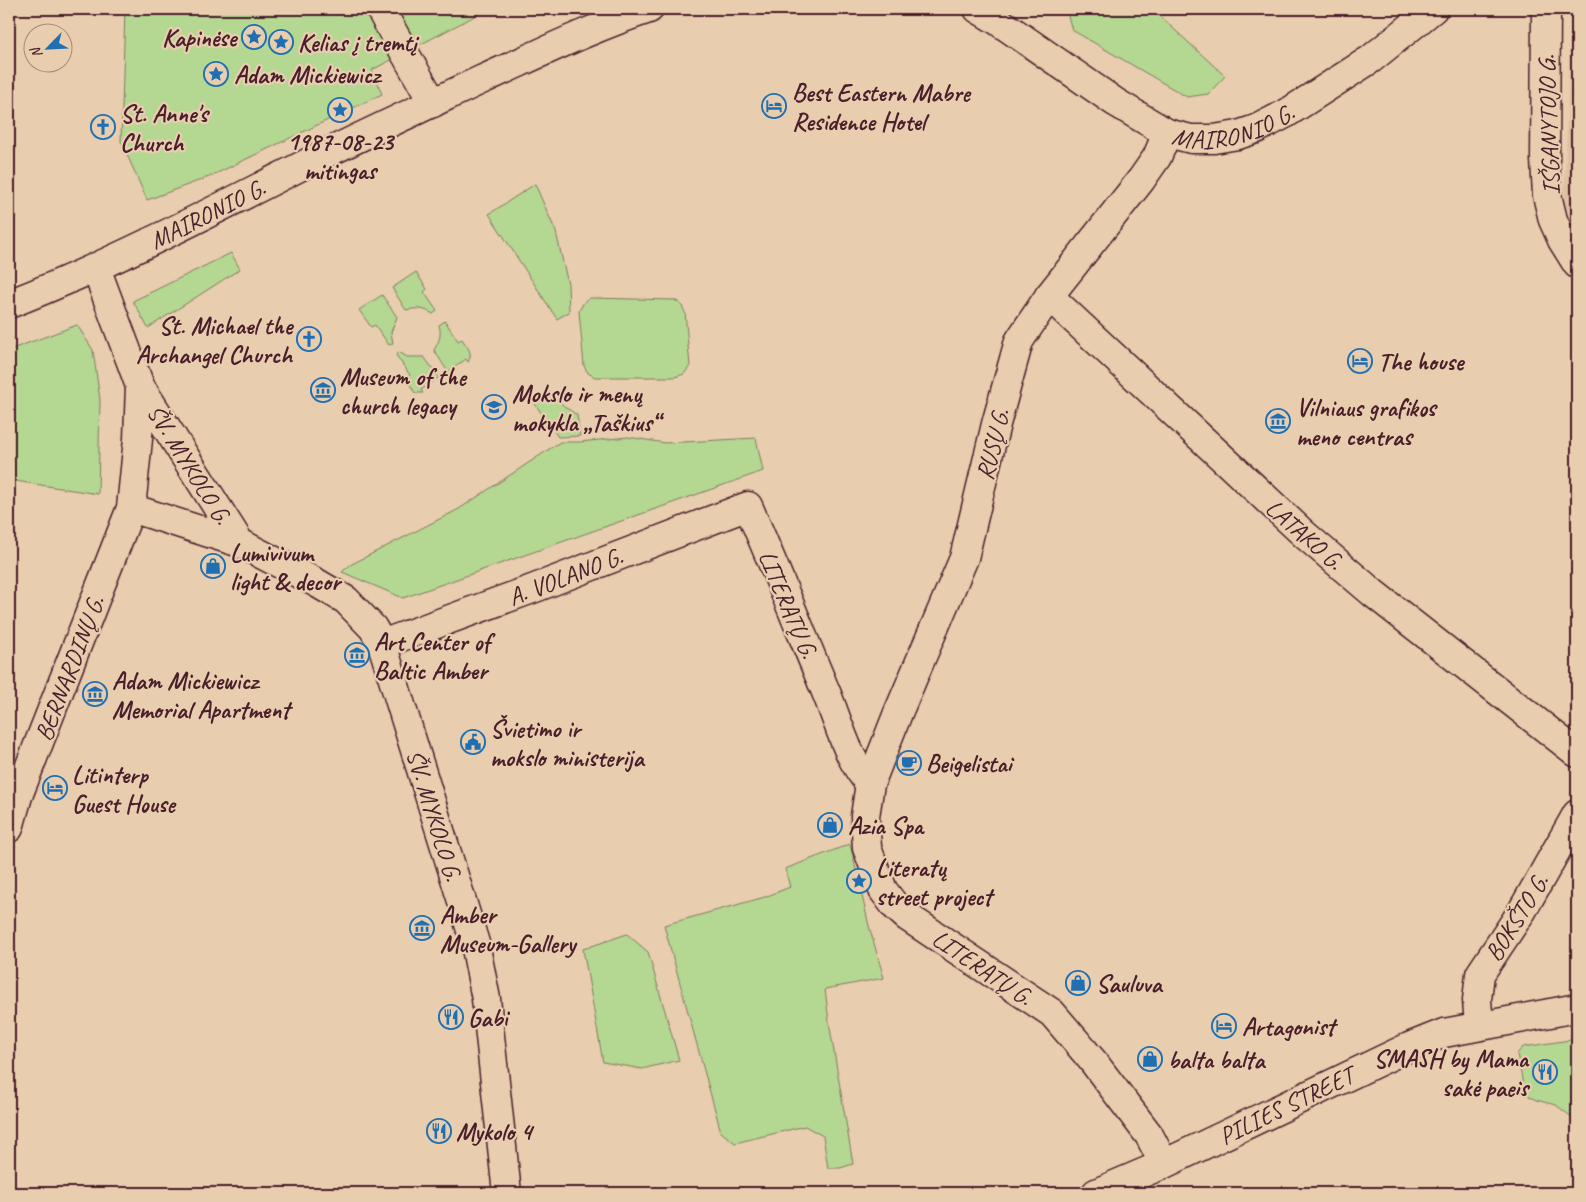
<svg xmlns="http://www.w3.org/2000/svg" width="1586" height="1202" font-family="Caveat,sans-serif">
<style>
.built{fill:#e0bfa3}
.green{fill:#b4d792;stroke:#7f7b5e}
.lines{fill:none;stroke-linecap:round;stroke-linejoin:round}
.street-casing{stroke:#4a1f2b;stroke-width:31}
.secondary-casing{stroke:#4a1f2b;stroke-width:31}
.street{stroke:#e8cdaf;stroke-width:28}
.secondary{stroke:#e8cdaf;stroke-width:28}
.labels{text-anchor:middle;stroke-width:4.5;stroke-linejoin:round;paint-order:stroke}
.poi-label{font-size:25px;font-weight:bold;fill:#4a1f2b;stroke:#e8cdaf;text-anchor:start}
.street-label{font-size:25px;fill:#4a1f2b;stroke:#e8cdaf}
</style>
<rect width="100%" height="100%" fill="#e8cdaf"/>
<filter id="ink" filterUnits="userSpaceOnUse"><feTurbulence type="fractalNoise" baseFrequency=".02" numOctaves="2"/><feDisplacementMap in="SourceGraphic" scale="10" xChannelSelector="R" yChannelSelector="G"/><feConvolveMatrix kernelMatrix="1 2 1 2 8 2 1 2 1" color-interpolation-filters="sRGB"/></filter>
<g filter="url(#ink)">
<!-- built -->
<path class="built" d="M 1571,9 L 1577,9 L 1577,241 L 1570,229 L 1564,207 Z"/>
<!-- green -->
<g class="green">
<path d="M 125,9 L 488,9 L 372,70 L 382,94 L 209,177 L 147,200 L 121,141 Z"/>
<path d="M 1066,9 L 1152,9 L 1225,76 L 1208,94 L 1187,97 L 1072,30 Z"/>
<path d="M 535,184 L 556,232 L 568,284 L 569,312 L 557,319 L 489,214 Z"/>
<path d="M 231,253 L 240,269 L 148,328 L 133,301 Z"/>
<path d="M 416,272 L 427,289 L 424,292 L 437,311 L 433,314 C 424,308 416,308 406,310 L 392,288 Z"/>
<path d="M 382,295 L 397,317 L 391,332 L 393,343 L 389,345 L 375,325 L 371,327 L 359,310 Z"/>
<path d="M 590,298 L 674,300 L 680,303 L 685,312 L 690,366 L 684,374 L 675,377 L 595,377 L 588,373 L 584,366 L 579,311 L 584,302 Z"/>
<path d="M 445,321 L 458,341 L 462,339 C 467,347 474,353 468,362 L 466,359 L 448,372 L 434,350 C 439,341 442,335 439,325 Z"/>
<path d="M 77,325 L 93,350 L 100,400 L 98,494 L 9,480 L 9,350 Z"/>
<path d="M 399,352 L 407,357 L 424,357 L 439,377 L 421,390 L 423,393 L 415,393 L 406,378 L 410,375 L 396,355 Z"/>
<path d="M 549,391 L 565,407 L 577,415 L 580,436 L 558,437 L 533,401 Z"/>
<path d="M 628,437 L 665,443 L 756,438 L 763,471 L 403,598 L 342,572 L 350,565 L 459,509 L 560,442 L 580,442 Z"/>
<path d="M 850,844 L 869,926 L 884,978 L 825,989 L 829,1022 L 853,1164 L 840,1168 L 828,1168 L 823,1136 L 805,1126 L 735,1143 L 721,1132 L 664,925 L 765,897 L 790,887 L 785,869 Z"/>
<path d="M 627,934 L 648,952 L 679,1060 L 642,1069 L 603,1062 L 583,949 Z"/>
<path d="M 1577,1039 L 1577,1121 L 1556,1105 L 1536,1100 L 1529,1096 L 1523,1084 L 1517,1054 L 1523,1047 Z"/>
</g>
<g class="lines">
<defs>
<g id="street">
<path d="M 380,9 L 433,103"/>
<path d="M 1546,9 L 1545,160 L 1547,195 L 1553,220 L 1562,240 L 1577,264"/>
<path d="M 96,268 L 140,386 L 240,543"/>
<path d="M 1049,296 L 1305,535 L 1373,593 L 1577,753"/>
<path d="M 131,508 L 240,543 L 315,582 L 346,600 L 373,628 L 382,644 L 475,943 L 486,999 L 507,1193"/>
<path d="M 382,644 L 535,588 L 748,506 C 775,567 800,630 826,692 C 839,723 847,759 870,784"/>
<path d="M 9,828 L 18,796 L 131,508 L 138,439 L 140,386"/>
<path d="M 1479,1026 L 1477,1000 L 1480,974 L 1522,911 L 1577,814"/>
<path d="M 1164,1164 L 1149,1135 L 1092,1060 L 1052,1013 L 906,916 L 895,906 L 883,890 L 867,848 L 865,816 L 870,784 L 898,713 L 964,558 L 996,424 L 1019,341 L 1049,296 L 1141,180 L 1157,157 L 1167,133"/>
<path d="M 1096,1193 L 1164,1164 L 1409,1047 L 1444,1033 L 1577,1008"/>
</g>
<g id="secondary">
<path id="s1" d="M 978,9 L 998,21 L 1115,102 L 1167,133 L 1191,139 L 1214,139 L 1238,135 L 1256,129 L 1287,113 L 1371,59 L 1433,9"/>
<path id="s2" d="M 9,304 C 119,261 222,206 327,153 C 378,128 430,104 481,80 C 537,55 591,28 649,9"/>
</g>
</defs>
<!-- street casing -->
<use href="#street" class="street-casing"/>
<!-- secondary casing -->
<use href="#secondary" class="secondary-casing"/>
<!-- street -->
<use href="#street" class="street"/>
<!-- secondary -->
<use href="#secondary" class="secondary"/>
</g>
</g>
<!-- icons -->
<defs>
<symbol id="sight-ring" viewBox="-11 -11 22 22"><circle r="9.5" fill="#e8cdaf" stroke="#1f6fb2" stroke-width="1.5"/><path d="M0-6L1.8-2.2L6-1.7L2.9 1.2L3.7 5.4L0 3.3L-3.7 5.4L-2.9 1.2L-6-1.7L-1.8-2.2Z" fill="#1f6fb2"/></symbol>
<symbol id="hotel-ring" viewBox="-11 -11 22 22"><circle r="9.5" fill="#e8cdaf" stroke="#1f6fb2" stroke-width="1.5"/><path d="M-6-4.5h1.5V1H6V5H4.5V3h-9V5H-6ZM-4 0a1.8 1.8 0 1 1 3.6 0ZM.5 0V-2.5h3Q6-2.5 6 0Z" fill="#1f6fb2"/></symbol>
<symbol id="church-ring" viewBox="-11 -11 22 22"><circle r="9.5" fill="#e8cdaf" stroke="#1f6fb2" stroke-width="1.5"/><path d="M-1.2-6h2.4v3.5h3.3v2.4h-3.3V6h-2.4V-.1h-3.3v-2.4h3.3Z" fill="#1f6fb2"/></symbol>
<symbol id="museum-ring" viewBox="-11 -11 22 22"><circle r="9.5" fill="#e8cdaf" stroke="#1f6fb2" stroke-width="1.5"/><path d="M0-6L6-3V-2H-6V-3ZM-5-1h2V3h-2ZM-1-1h2V3h-2ZM3-1h2V3H3ZM-6 4H6V6H-6Z" fill="#1f6fb2"/></symbol>
<symbol id="school-ring" viewBox="-11 -11 22 22"><circle r="9.5" fill="#e8cdaf" stroke="#1f6fb2" stroke-width="1.5"/><path d="M0-5L7-2L0 1L-7-2ZM-4 1L0 2.5L4 1V4Q0 6-4 4Z" fill="#1f6fb2"/></symbol>
<symbol id="shop-ring" viewBox="-11 -11 22 22"><circle r="9.5" fill="#e8cdaf" stroke="#1f6fb2" stroke-width="1.5"/><path d="M-5-2.5h2.3a2.7 3.5 0 0 1 5.4 0H5L5.5 6h-11ZM-1.5-2.5h3a1.5 2.3 0 0 0-3 0Z" fill="#1f6fb2"/></symbol>
<symbol id="civic-ring" viewBox="-11 -11 22 22"><circle r="9.5" fill="#e8cdaf" stroke="#1f6fb2" stroke-width="1.5"/><path d="M-.6-6.5H3V-4.5H.6V-3L4-1V1h2V6H-6V1h2V-1L-.6-3ZM-1.2 2.5V6h2.4V2.5Z" fill="#1f6fb2"/></symbol>
<symbol id="cafe-ring" viewBox="-11 -11 22 22"><circle r="9.5" fill="#e8cdaf" stroke="#1f6fb2" stroke-width="1.5"/><path d="M-5.5-4.5H6V0H3Q3 3.5 0 3.5H-2.5Q-5.5 3.5-5.5 0ZM3-3.2v2h1.7v-2ZM-6 4.5H4V6H-6Z" fill="#1f6fb2"/></symbol>
<symbol id="restaurant-ring" viewBox="-11 -11 22 22"><circle r="9.5" fill="#e8cdaf" stroke="#1f6fb2" stroke-width="1.5"/><path d="M-5-6h1v4h1v-4h1v4h1v-4h1v5L-1.5 .5V6h-2V.5L-5-1ZM5-6V6H3V1.5H1.5Q1.5-4 5-6Z" fill="#1f6fb2"/></symbol>
</defs>
<g fill-rule="evenodd">
<use href="#sight-ring" x="240" y="23" width="28" height="28"/>
<use href="#sight-ring" x="267" y="28" width="28" height="28"/>
<use href="#sight-ring" x="202" y="60" width="28" height="28"/>
<use href="#hotel-ring" x="760" y="92" width="28" height="28"/>
<use href="#sight-ring" x="326" y="96" width="28" height="28"/>
<use href="#church-ring" x="89" y="113" width="28" height="28"/>
<use href="#church-ring" x="295" y="325" width="28" height="28"/>
<use href="#hotel-ring" x="1346" y="347" width="28" height="28"/>
<use href="#museum-ring" x="309" y="376" width="28" height="28"/>
<use href="#school-ring" x="480" y="393" width="28" height="28"/>
<use href="#museum-ring" x="1264" y="407" width="28" height="28"/>
<use href="#shop-ring" x="199" y="552" width="28" height="28"/>
<use href="#museum-ring" x="343" y="641" width="28" height="28"/>
<use href="#museum-ring" x="81" y="680" width="28" height="28"/>
<use href="#civic-ring" x="459" y="728" width="28" height="28"/>
<use href="#cafe-ring" x="895" y="749" width="28" height="28"/>
<use href="#hotel-ring" x="41" y="774" width="28" height="28"/>
<use href="#shop-ring" x="816" y="811" width="28" height="28"/>
<use href="#sight-ring" x="845" y="867" width="28" height="28"/>
<use href="#museum-ring" x="408" y="914" width="28" height="28"/>
<use href="#shop-ring" x="1064" y="969" width="28" height="28"/>
<use href="#restaurant-ring" x="437" y="1003" width="28" height="28"/>
<use href="#hotel-ring" x="1210" y="1012" width="28" height="28"/>
<use href="#shop-ring" x="1136" y="1045" width="28" height="28"/>
<use href="#restaurant-ring" x="1531" y="1058" width="28" height="28"/>
<use href="#restaurant-ring" x="425" y="1117" width="28" height="28"/>
</g>
<g class="labels">
<!-- poi labels -->
<g class="poi-label">
<text x="236" y="46" text-anchor="end">Kapinėse</text>
<text x="298" y="51">Kelias į tremtį</text>
<text x="234" y="83">Adam Mickiewicz</text>
<text x="792" y="101">Best Eastern Mabre<tspan x="792" dy="29">Residence Hotel</tspan></text>
<text x="120" y="122">St. Anne's<tspan x="120" dy="29">Church</tspan></text>
<text x="340" y="150" text-anchor="middle">1987-08-23<tspan x="340" dy="29">mitingas</tspan></text>
<text x="292" y="334" text-anchor="end">St. Michael the<tspan x="292" dy="29">Archangel Church</tspan></text>
<text x="1378" y="370">The house</text>
<text x="340" y="385">Museum of the<tspan x="340" dy="29">church legacy</tspan></text>
<text x="512" y="402">Mokslo ir menų<tspan x="512" dy="29">mokykla „Taškius“</tspan></text>
<text x="1296" y="416">Vilniaus grafikos<tspan x="1296" dy="29">meno centras</tspan></text>
<text x="230" y="561">Lumivivum<tspan x="230" dy="29">light &amp; decor</tspan></text>
<text x="374" y="650">Art Center of<tspan x="374" dy="29">Baltic Amber</tspan></text>
<text x="112" y="689">Adam Mickiewicz<tspan x="112" dy="29">Memorial Apartment</tspan></text>
<text x="490" y="737">Švietimo ir<tspan x="490" dy="29">mokslo ministerija</tspan></text>
<text x="926" y="772">Beigelistai</text>
<text x="72" y="783">Litinterp<tspan x="72" dy="29">Guest House</tspan></text>
<text x="848" y="834">Azia Spa</text>
<text x="876" y="876">Literatų<tspan x="876" dy="29">street project</tspan></text>
<text x="440" y="923">Amber<tspan x="440" dy="29">Museum-Gallery</tspan></text>
<text x="1096" y="992">Sauluva</text>
<text x="468" y="1026">Gabi</text>
<text x="1242" y="1035">Artagonist</text>
<text x="1528" y="1067" text-anchor="end">SMASH by Mama<tspan x="1528" dy="29">sakė paeis</tspan></text>
<text x="1168" y="1068">balta balta</text>
<text x="456" y="1140">Mykolo 4</text>
</g>
<!-- street labels -->
<g class="street-label">
<text dy="9" stroke="none"><textPath href="#s1" startOffset="295">MAIRONIO G.</textPath></text>
<text transform="translate(1548 125) rotate(-92)" y="9">IŠGANYTOJO G.</text>
<text dy="9" stroke="none"><textPath href="#s2" startOffset="218">MAIRONIO G.</textPath></text>
<text transform="translate(992 444) rotate(-76)" y="9">RUSŲ G.</text>
<text transform="translate(190 464) rotate(58)" y="9">ŠV. MYKOLO G.</text>
<text transform="translate(1305 534) rotate(41)" y="9">LATAKO G.</text>
<text transform="translate(565 576) rotate(-21)" y="9">A. VOLANO G.</text>
<text transform="translate(789 604) rotate(67)" y="9">LITERATŲ G.</text>
<text transform="translate(69 668) rotate(-69)" y="9">BERNARDINŲ G.</text>
<text transform="translate(435 815) rotate(73)" y="9">ŠV. MYKOLO G.</text>
<text transform="translate(1516 917) rotate(-58)" y="9">BOKŠTO G.</text>
<text transform="translate(983 967) rotate(34)" y="9">LITERATŲ G.</text>
<text transform="translate(1286 1105) rotate(-26)" y="9">PILIES STREET</text>
</g>
</g>
<!-- margin -->
<rect width="1586" height="1202" fill="none" stroke="#e8cdaf" stroke-width="30"/>
<rect x="15" y="15" width="1556" height="1172" fill="none" stroke="#4a1f2b" stroke-width="2" filter="url(#ink)"/>
<!-- north arrow -->
<g transform="translate(48 48) rotate(246)"><circle r="24" fill="#e8cdaf" stroke="#a9877a"/>
<path d="M0-4L9 19L0 12L-9 19Z" fill="#1f6fb2"/>
<text y="-8" font-size="14" font-weight="bold" text-anchor="middle" fill="#4a1f2b">N</text>
</g>
</svg>
